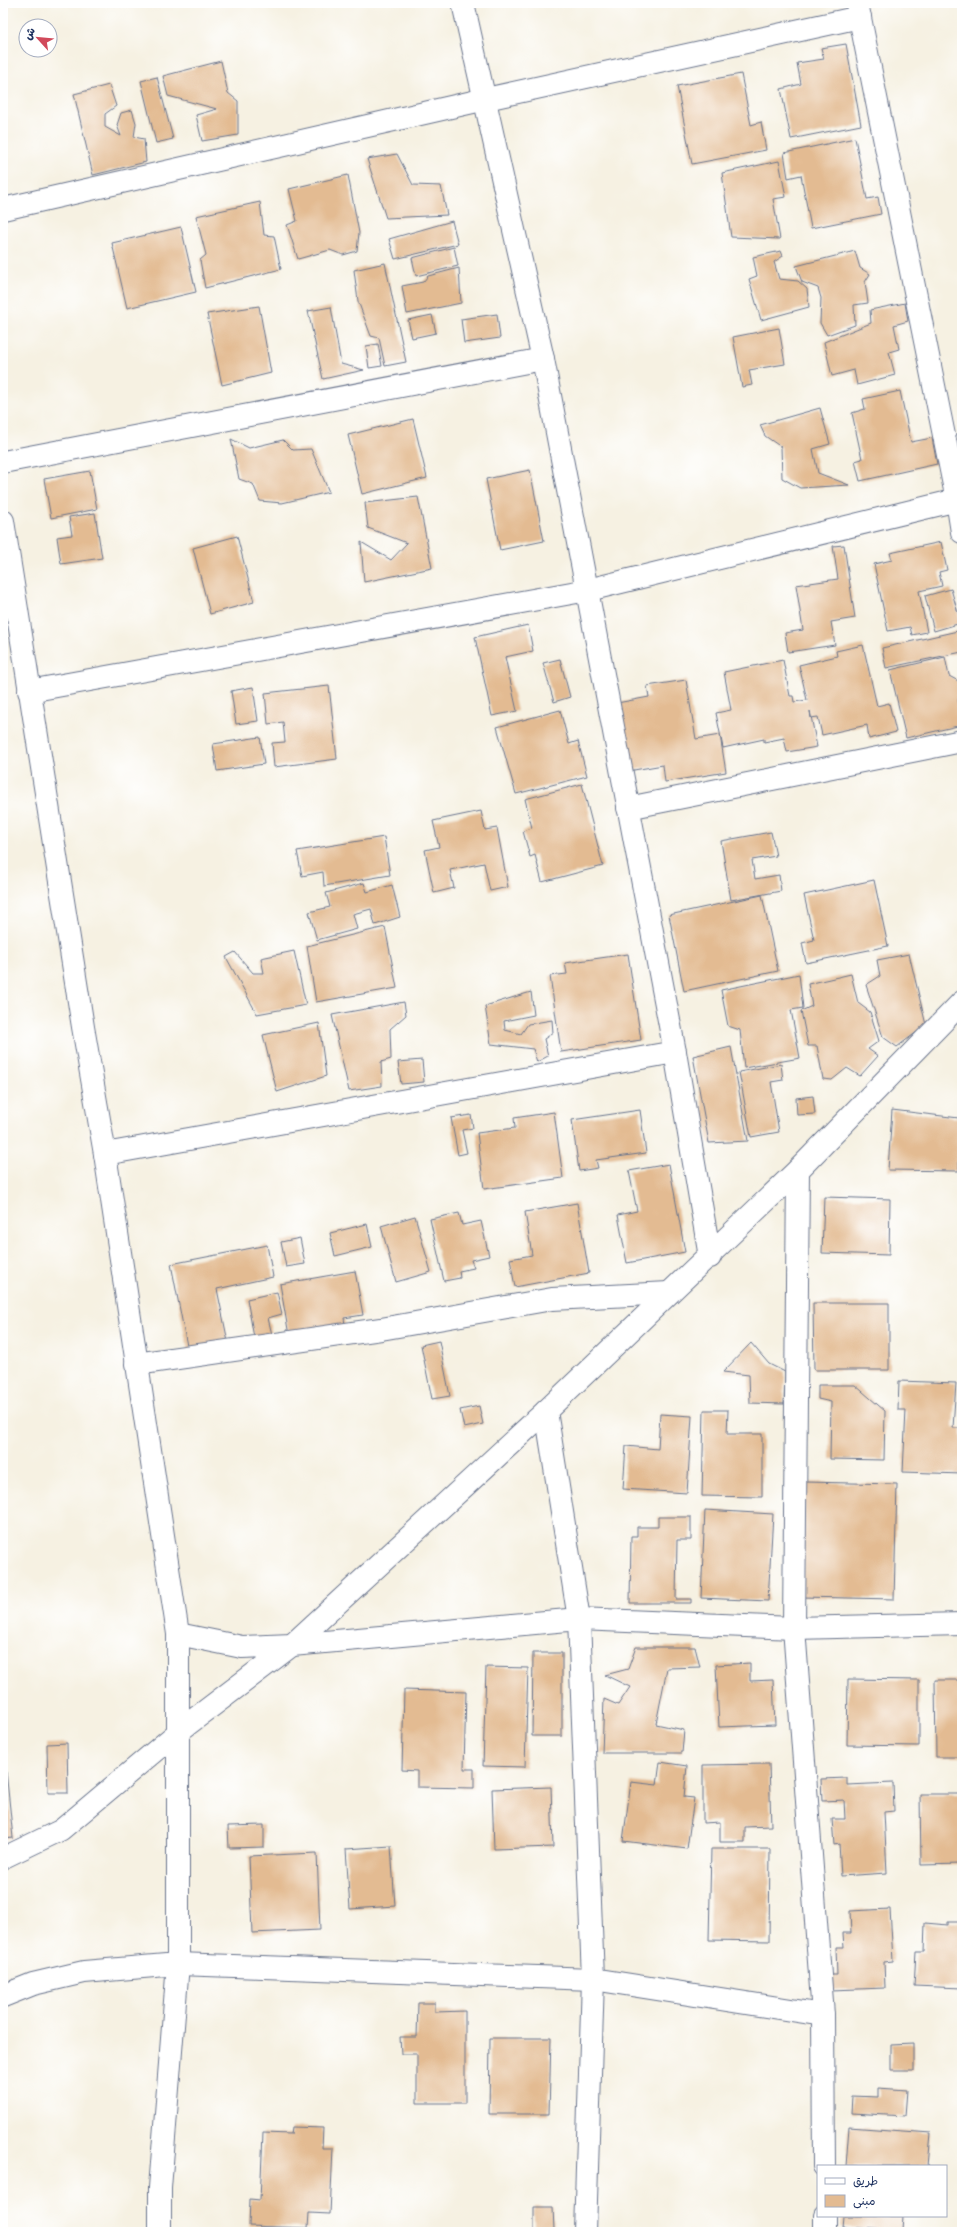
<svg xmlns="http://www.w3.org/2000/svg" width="965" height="2235" font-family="'Indie Flower','Playpen Sans Arabic',sans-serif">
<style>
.building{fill:#e3bb92}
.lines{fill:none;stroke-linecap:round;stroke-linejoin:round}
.service-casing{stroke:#68738c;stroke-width:23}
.minor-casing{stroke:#68738c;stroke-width:24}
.service{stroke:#fff;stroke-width:21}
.minor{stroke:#fff;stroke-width:22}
</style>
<rect width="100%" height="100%" fill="#fff"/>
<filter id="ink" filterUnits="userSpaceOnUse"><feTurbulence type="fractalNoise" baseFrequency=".025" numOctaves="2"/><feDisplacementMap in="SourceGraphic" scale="8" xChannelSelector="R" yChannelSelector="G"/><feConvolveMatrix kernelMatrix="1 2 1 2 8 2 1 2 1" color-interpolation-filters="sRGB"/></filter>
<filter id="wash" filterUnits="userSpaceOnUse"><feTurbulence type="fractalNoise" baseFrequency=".012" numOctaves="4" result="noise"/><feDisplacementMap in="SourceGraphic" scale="16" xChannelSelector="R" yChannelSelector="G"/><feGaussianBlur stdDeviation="0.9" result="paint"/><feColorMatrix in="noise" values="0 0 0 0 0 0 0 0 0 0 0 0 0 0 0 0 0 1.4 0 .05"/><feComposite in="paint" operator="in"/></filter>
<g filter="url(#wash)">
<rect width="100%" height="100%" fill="#f6f1e2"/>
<g id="blocks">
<!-- building -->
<g class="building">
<path d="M 665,3 L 680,3 L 680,4 L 666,7 Z"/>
<path d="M 846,44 L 861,125 L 791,139 L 781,89 L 801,84 L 797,63 L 824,59 L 821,48 Z"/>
<path d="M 221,61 L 228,93 L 238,101 L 238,135 L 202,141 L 196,115 L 217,109 L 168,96 L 163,76 Z"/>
<path d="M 741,74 L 751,125 L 761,122 L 766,150 L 692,164 L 677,86 Z"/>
<path d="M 157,77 L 173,139 L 156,143 L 141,81 Z"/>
<path d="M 109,85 L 116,106 L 105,114 L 105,127 L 121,136 L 117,125 L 121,113 L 132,110 L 136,123 L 134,137 L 144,139 L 146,162 L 93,175 L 74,94 Z"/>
<path d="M 855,138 L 867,199 L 878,197 L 881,214 L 811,228 L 801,175 L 788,178 L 784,153 Z"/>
<path d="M 397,154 L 413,185 L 441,186 L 447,215 L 386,218 L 367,159 Z"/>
<path d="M 779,161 L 786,197 L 773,199 L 780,239 L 731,237 L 722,173 Z"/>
<path d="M 348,175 L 359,233 L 357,251 L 343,255 L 330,250 L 298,259 L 287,225 L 297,221 L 289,189 Z"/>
<path d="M 260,202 L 264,235 L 274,236 L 281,269 L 205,288 L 200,260 L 206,255 L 196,216 Z"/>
<path d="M 452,221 L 458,244 L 395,259 L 389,239 Z"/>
<path d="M 181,227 L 196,292 L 127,308 L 112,243 Z"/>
<path d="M 454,247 L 458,266 L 416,276 L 412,258 Z"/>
<path d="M 781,251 L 783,256 L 774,262 L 779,279 L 798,281 L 807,289 L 809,307 L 761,320 L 749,279 L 757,276 L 753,257 Z"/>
<path d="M 855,251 L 860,268 L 870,274 L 865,282 L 868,303 L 854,305 L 855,325 L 827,335 L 820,323 L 821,298 L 818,288 L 802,282 L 796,266 Z"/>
<path d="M 385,263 L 406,362 L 385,366 L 379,338 L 371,336 L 358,301 L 354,270 Z"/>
<path d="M 459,268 L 461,303 L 407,314 L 402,286 L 423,282 L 428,276 Z"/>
<path d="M 905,303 L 908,321 L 894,325 L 899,349 L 889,352 L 895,375 L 857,385 L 854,370 L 832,376 L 824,342 L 871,323 L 870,310 Z"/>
<path d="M 259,306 L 271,373 L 222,385 L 207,314 Z"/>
<path d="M 331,307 L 341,364 L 364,370 L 323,379 L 308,311 Z"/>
<path d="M 497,314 L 500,338 L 464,343 L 461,319 Z"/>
<path d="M 432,315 L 436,333 L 412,338 L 408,320 Z"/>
<path d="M 779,328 L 785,364 L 749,370 L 752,385 L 742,387 L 733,337 Z"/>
<path d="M 378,344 L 382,366 L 369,368 L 366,346 Z"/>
<path d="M 900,391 L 911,442 L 932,438 L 937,464 L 860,481 L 855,461 L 862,459 L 852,413 L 865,409 L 863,399 Z"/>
<path d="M 820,408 L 830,444 L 813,449 L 818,473 L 849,485 L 800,488 L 782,478 L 781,447 L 765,436 L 760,425 Z"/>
<path d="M 413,419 L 427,478 L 362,494 L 348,435 Z"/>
<path d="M 231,439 L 249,448 L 283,440 L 293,450 L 311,449 L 329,492 L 282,503 L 260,501 L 253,484 L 239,479 Z"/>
<path d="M 530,470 L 544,541 L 500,550 L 486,479 Z"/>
<path d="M 90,471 L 97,509 L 51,518 L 44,479 Z"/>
<path d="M 418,497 L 432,568 L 364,582 L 361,542 L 391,560 L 407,543 L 368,528 L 365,503 Z"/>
<path d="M 95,513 L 102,558 L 61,564 L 57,537 L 72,535 L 69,517 Z"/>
<path d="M 237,536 L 254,602 L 210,614 L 193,548 Z"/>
<path d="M 941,542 L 947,570 L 939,572 L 942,586 L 919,591 L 927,632 L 912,635 L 910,627 L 888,631 L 874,564 L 892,560 L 890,553 Z"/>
<path d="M 844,545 L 855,618 L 831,622 L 835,645 L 788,652 L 785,633 L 803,630 L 796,585 L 838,579 L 833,546 Z"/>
<path d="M 951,589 L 961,623 L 934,631 L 925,596 Z"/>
<path d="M 528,625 L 533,651 L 505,657 L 517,711 L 492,716 L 475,637 Z"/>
<path d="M 962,630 L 962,652 L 886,668 L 882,648 Z"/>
<path d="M 863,645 L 877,706 L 889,703 L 896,732 L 869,739 L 867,725 L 822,735 L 818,717 L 811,718 L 810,711 L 817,747 L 787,752 L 784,738 L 764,742 L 764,739 L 723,748 L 716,713 L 731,710 L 724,672 L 783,660 L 790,696 L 793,696 L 794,702 L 807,700 L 799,665 L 837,656 L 836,651 Z"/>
<path d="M 945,657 L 949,676 L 962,683 L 962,691 L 958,700 L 962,725 L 906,738 L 890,670 Z"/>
<path d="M 560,659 L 570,697 L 554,702 L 543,663 Z"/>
<path d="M 686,680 L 696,739 L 720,735 L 726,772 L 665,782 L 663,765 L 628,771 L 617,703 L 649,697 L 647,686 Z"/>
<path d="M 329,686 L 337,759 L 274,767 L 272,743 L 285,742 L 283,722 L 268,724 L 265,693 Z"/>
<path d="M 253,687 L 258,721 L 236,724 L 231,691 Z"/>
<path d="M 560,710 L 569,744 L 578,741 L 587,776 L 516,794 L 497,727 Z"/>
<path d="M 260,737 L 264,764 L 217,771 L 213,744 Z"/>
<path d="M 582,784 L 603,866 L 542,882 L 535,855 L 530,857 L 523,831 L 532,828 L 525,799 Z"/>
<path d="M 481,811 L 485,830 L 497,828 L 508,887 L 490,891 L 484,863 L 450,870 L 454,888 L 434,893 L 425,850 L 439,847 L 433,821 Z"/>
<path d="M 771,832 L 776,856 L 752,860 L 755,879 L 779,875 L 781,891 L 731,900 L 721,841 Z"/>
<path d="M 384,837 L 390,875 L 324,886 L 323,872 L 302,876 L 297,851 Z"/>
<path d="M 874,880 L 888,946 L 806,963 L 802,943 L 814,940 L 804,895 Z"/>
<path d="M 364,883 L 367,892 L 392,885 L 400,917 L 375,925 L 371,909 L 353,914 L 357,929 L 317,940 L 309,912 L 330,907 L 326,893 Z"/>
<path d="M 762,895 L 778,971 L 684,991 L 669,915 Z"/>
<path d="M 385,927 L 397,988 L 316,1002 L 307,946 Z"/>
<path d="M 294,951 L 306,1005 L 257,1014 L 226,957 L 235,952 L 253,973 L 264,973 L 261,958 Z"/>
<path d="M 628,954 L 641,1040 L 561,1052 L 550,976 L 567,974 L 565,963 Z"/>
<path d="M 909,954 L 926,1025 L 897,1047 L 883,1037 L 866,985 L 880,976 L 877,960 Z"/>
<path d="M 799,974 L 803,1008 L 791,1010 L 800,1058 L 744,1068 L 740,1030 L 728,1026 L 721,990 Z"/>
<path d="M 851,974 L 858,1003 L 870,1012 L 879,1041 L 868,1049 L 878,1056 L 860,1076 L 847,1068 L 832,1080 L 823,1079 L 817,1046 L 808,1046 L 801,1011 L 812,1006 L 808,984 Z"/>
<path d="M 531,992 L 534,1015 L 504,1021 L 505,1030 L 521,1034 L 528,1024 L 552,1020 L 553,1033 L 544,1039 L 548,1056 L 537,1062 L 533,1049 L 491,1044 L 485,1006 Z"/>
<path d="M 404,1002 L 406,1015 L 390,1029 L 391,1059 L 381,1062 L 382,1086 L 349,1091 L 332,1015 Z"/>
<path d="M 319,1023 L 326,1076 L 277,1092 L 263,1035 Z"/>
<path d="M 731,1047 L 748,1141 L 709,1143 L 693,1056 Z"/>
<path d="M 422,1060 L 424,1082 L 401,1084 L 398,1062 Z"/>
<path d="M 781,1064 L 783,1080 L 771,1082 L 779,1132 L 751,1137 L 739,1072 Z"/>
<path d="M 813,1096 L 815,1114 L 797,1115 L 796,1098 Z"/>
<path d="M 640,1110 L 646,1153 L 596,1160 L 598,1168 L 579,1171 L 572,1120 Z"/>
<path d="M 892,1110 L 959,1118 L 959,1171 L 888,1170 Z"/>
<path d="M 554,1112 L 563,1178 L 484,1189 L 477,1133 L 515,1128 L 514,1118 Z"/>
<path d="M 471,1115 L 473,1128 L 462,1130 L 467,1153 L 458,1155 L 451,1118 Z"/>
<path d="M 669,1164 L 685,1252 L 627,1263 L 618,1215 L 637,1211 L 629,1171 Z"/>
<path d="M 824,1197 L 890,1199 L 889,1255 L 822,1253 Z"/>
<path d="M 577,1203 L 589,1273 L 515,1287 L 510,1259 L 532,1255 L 525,1212 Z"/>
<path d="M 459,1213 L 462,1225 L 481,1221 L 489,1256 L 471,1260 L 474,1268 L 459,1271 L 460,1278 L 444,1281 L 430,1219 Z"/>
<path d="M 415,1216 L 431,1272 L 396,1282 L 381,1226 Z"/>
<path d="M 367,1224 L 372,1247 L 335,1256 L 330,1233 Z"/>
<path d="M 300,1238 L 305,1264 L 286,1267 L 281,1242 Z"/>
<path d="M 267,1245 L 273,1277 L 217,1289 L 228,1342 L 188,1351 L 171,1264 Z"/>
<path d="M 355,1271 L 363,1315 L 344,1318 L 346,1331 L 290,1341 L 280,1284 Z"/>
<path d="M 277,1292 L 282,1314 L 268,1318 L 273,1339 L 255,1343 L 247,1299 Z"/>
<path d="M 813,1303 L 889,1303 L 889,1370 L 814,1370 Z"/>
<path d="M 439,1341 L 450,1396 L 432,1399 L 421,1345 Z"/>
<path d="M 751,1343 L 769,1364 L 785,1372 L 784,1404 L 750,1403 L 749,1375 L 723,1372 Z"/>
<path d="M 899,1381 L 956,1383 L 953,1428 L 962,1428 L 962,1474 L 903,1472 L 906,1410 L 898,1410 Z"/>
<path d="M 818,1385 L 855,1385 L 885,1411 L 884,1460 L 830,1459 L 831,1402 L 818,1399 Z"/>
<path d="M 479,1406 L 483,1424 L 464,1428 L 460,1410 Z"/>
<path d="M 704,1410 L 728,1410 L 727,1434 L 762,1434 L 762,1497 L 702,1496 Z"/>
<path d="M 660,1414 L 692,1416 L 687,1493 L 623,1489 L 626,1446 L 658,1449 Z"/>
<path d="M 805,1482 L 897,1484 L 894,1599 L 802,1597 Z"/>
<path d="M 705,1510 L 773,1514 L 768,1601 L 701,1598 Z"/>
<path d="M 658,1517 L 691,1517 L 691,1540 L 677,1540 L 676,1599 L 691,1599 L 691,1603 L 630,1603 L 631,1536 L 637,1536 L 637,1527 L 658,1527 Z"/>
<path d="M 636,1647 L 695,1647 L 700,1667 L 667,1668 L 656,1724 L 684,1730 L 682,1753 L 602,1753 L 604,1699 L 618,1705 L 630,1687 L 605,1675 L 628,1669 Z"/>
<path d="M 533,1653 L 562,1653 L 562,1736 L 532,1736 Z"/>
<path d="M 750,1663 L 750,1681 L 773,1680 L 775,1725 L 719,1727 L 716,1665 Z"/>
<path d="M 486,1667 L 528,1668 L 525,1767 L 483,1766 Z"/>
<path d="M 848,1679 L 919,1680 L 919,1746 L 847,1745 Z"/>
<path d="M 935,1680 L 962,1680 L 962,1757 L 936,1757 Z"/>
<path d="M 404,1690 L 466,1692 L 464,1769 L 474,1769 L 474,1788 L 417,1787 L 417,1771 L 402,1770 Z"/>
<path d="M 67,1743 L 68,1793 L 48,1793 L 47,1744 Z"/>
<path d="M 3,1761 L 5,1761 L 13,1838 L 3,1839 Z"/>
<path d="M 660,1762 L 687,1766 L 684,1797 L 694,1798 L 687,1849 L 623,1841 L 631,1782 L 657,1785 Z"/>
<path d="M 769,1764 L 771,1826 L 745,1827 L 745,1842 L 720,1842 L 720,1822 L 703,1823 L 703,1765 Z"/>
<path d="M 847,1778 L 847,1785 L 893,1783 L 894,1811 L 884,1812 L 887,1873 L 841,1876 L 839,1844 L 834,1845 L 832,1819 L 845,1819 L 844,1800 L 822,1801 L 821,1779 Z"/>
<path d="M 551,1787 L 553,1847 L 494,1849 L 492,1789 Z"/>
<path d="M 920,1794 L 962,1794 L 962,1864 L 921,1865 Z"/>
<path d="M 264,1825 L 264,1847 L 229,1848 L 228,1826 Z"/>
<path d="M 391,1846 L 395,1906 L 350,1909 L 346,1849 Z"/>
<path d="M 711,1849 L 770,1849 L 769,1941 L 709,1940 Z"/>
<path d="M 317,1853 L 320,1930 L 252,1933 L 249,1856 Z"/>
<path d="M 890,1909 L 893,1961 L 884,1962 L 885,1988 L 831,1990 L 831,1975 L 837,1975 L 836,1947 L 844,1947 L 843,1933 L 851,1933 L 850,1911 Z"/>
<path d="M 948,1922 L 962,1922 L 962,1988 L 914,1986 L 916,1952 L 924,1952 L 925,1923 L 948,1925 Z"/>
<path d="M 418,2003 L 435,2003 L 435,2012 L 465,2011 L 465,2103 L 417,2103 L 417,2054 L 401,2054 L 400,2037 L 417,2037 Z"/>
<path d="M 490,2038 L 551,2038 L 549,2114 L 489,2114 Z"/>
<path d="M 913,2043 L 913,2070 L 891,2070 L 891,2044 Z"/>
<path d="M 878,2088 L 907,2090 L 905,2116 L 851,2113 L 852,2096 L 878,2097 Z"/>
<path d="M 292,2127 L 323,2128 L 322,2148 L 333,2148 L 330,2214 L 309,2213 L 308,2228 L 249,2226 L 250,2199 L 260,2200 L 263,2133 L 291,2134 Z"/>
<path d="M 849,2127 L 931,2133 L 928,2166 L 846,2166 Z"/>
<path d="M 534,2207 L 553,2207 L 554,2230 L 534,2231 Z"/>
<path d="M 843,2216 L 903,2216 L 902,2231 L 842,2227 Z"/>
</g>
</g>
</g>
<g filter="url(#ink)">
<use href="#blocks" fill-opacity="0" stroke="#68738c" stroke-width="1"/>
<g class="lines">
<defs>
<path id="service" d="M 3,1858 L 61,1830 L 179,1731"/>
<g id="minor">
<path d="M 463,3 L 543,359 L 675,1052 L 710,1257"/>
<path d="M 857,3 L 957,500 L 962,499"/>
<path d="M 3,209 L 486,99 L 860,17"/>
<path d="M 3,462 L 543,359"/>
<path d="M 3,521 L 83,1027 L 105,1154 L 178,1634 L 178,1964 L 160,2188 L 160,2232"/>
<path d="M 29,691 L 588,590 L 957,500 L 962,532"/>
<path d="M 628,808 L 962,741"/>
<path d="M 105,1154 L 675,1052"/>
<path d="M 798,1170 L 794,1628 L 823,2015 L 824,2166"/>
<path d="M 136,1364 L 381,1329 L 552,1299 L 669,1293"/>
<path d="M 546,1411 L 579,1619 L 593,1979 L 585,2232"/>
<path d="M 178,1634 L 242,1647 L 292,1645 L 579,1619 L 794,1628 L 962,1624"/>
<path d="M 179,1731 L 292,1645 L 546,1411 L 798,1170 L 962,1002"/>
<path d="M 3,1996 L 33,1984 L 84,1972 L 178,1964 L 593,1979 L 823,2015"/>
<path d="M 825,2216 L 825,2232"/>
</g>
</defs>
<!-- service casing -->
<use href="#service" class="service-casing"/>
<!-- minor casing -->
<use href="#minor" class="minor-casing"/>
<!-- service -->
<use href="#service" class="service"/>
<!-- minor -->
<use href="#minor" class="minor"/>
</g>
</g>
<!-- margin -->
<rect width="965" height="2235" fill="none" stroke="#fff" stroke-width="16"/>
<!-- legend -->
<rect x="817" y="2165" width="130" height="52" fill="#ffffff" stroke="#a4acbf"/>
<rect x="825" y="2178" width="20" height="6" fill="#ffffff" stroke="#a4acbf"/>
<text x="853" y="2185" font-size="12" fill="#1b2f5e">طريق</text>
<rect x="825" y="2195" width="20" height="12" fill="#e3bb92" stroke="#a4acbf"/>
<text x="853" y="2205" font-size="12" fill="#1b2f5e">مبنى</text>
<!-- north arrow -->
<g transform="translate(38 38) rotate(297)"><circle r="19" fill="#ffffff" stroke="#a4acbf"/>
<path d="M0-3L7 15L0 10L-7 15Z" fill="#d1495b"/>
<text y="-6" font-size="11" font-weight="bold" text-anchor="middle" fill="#1b2f5e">ش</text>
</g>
</svg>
